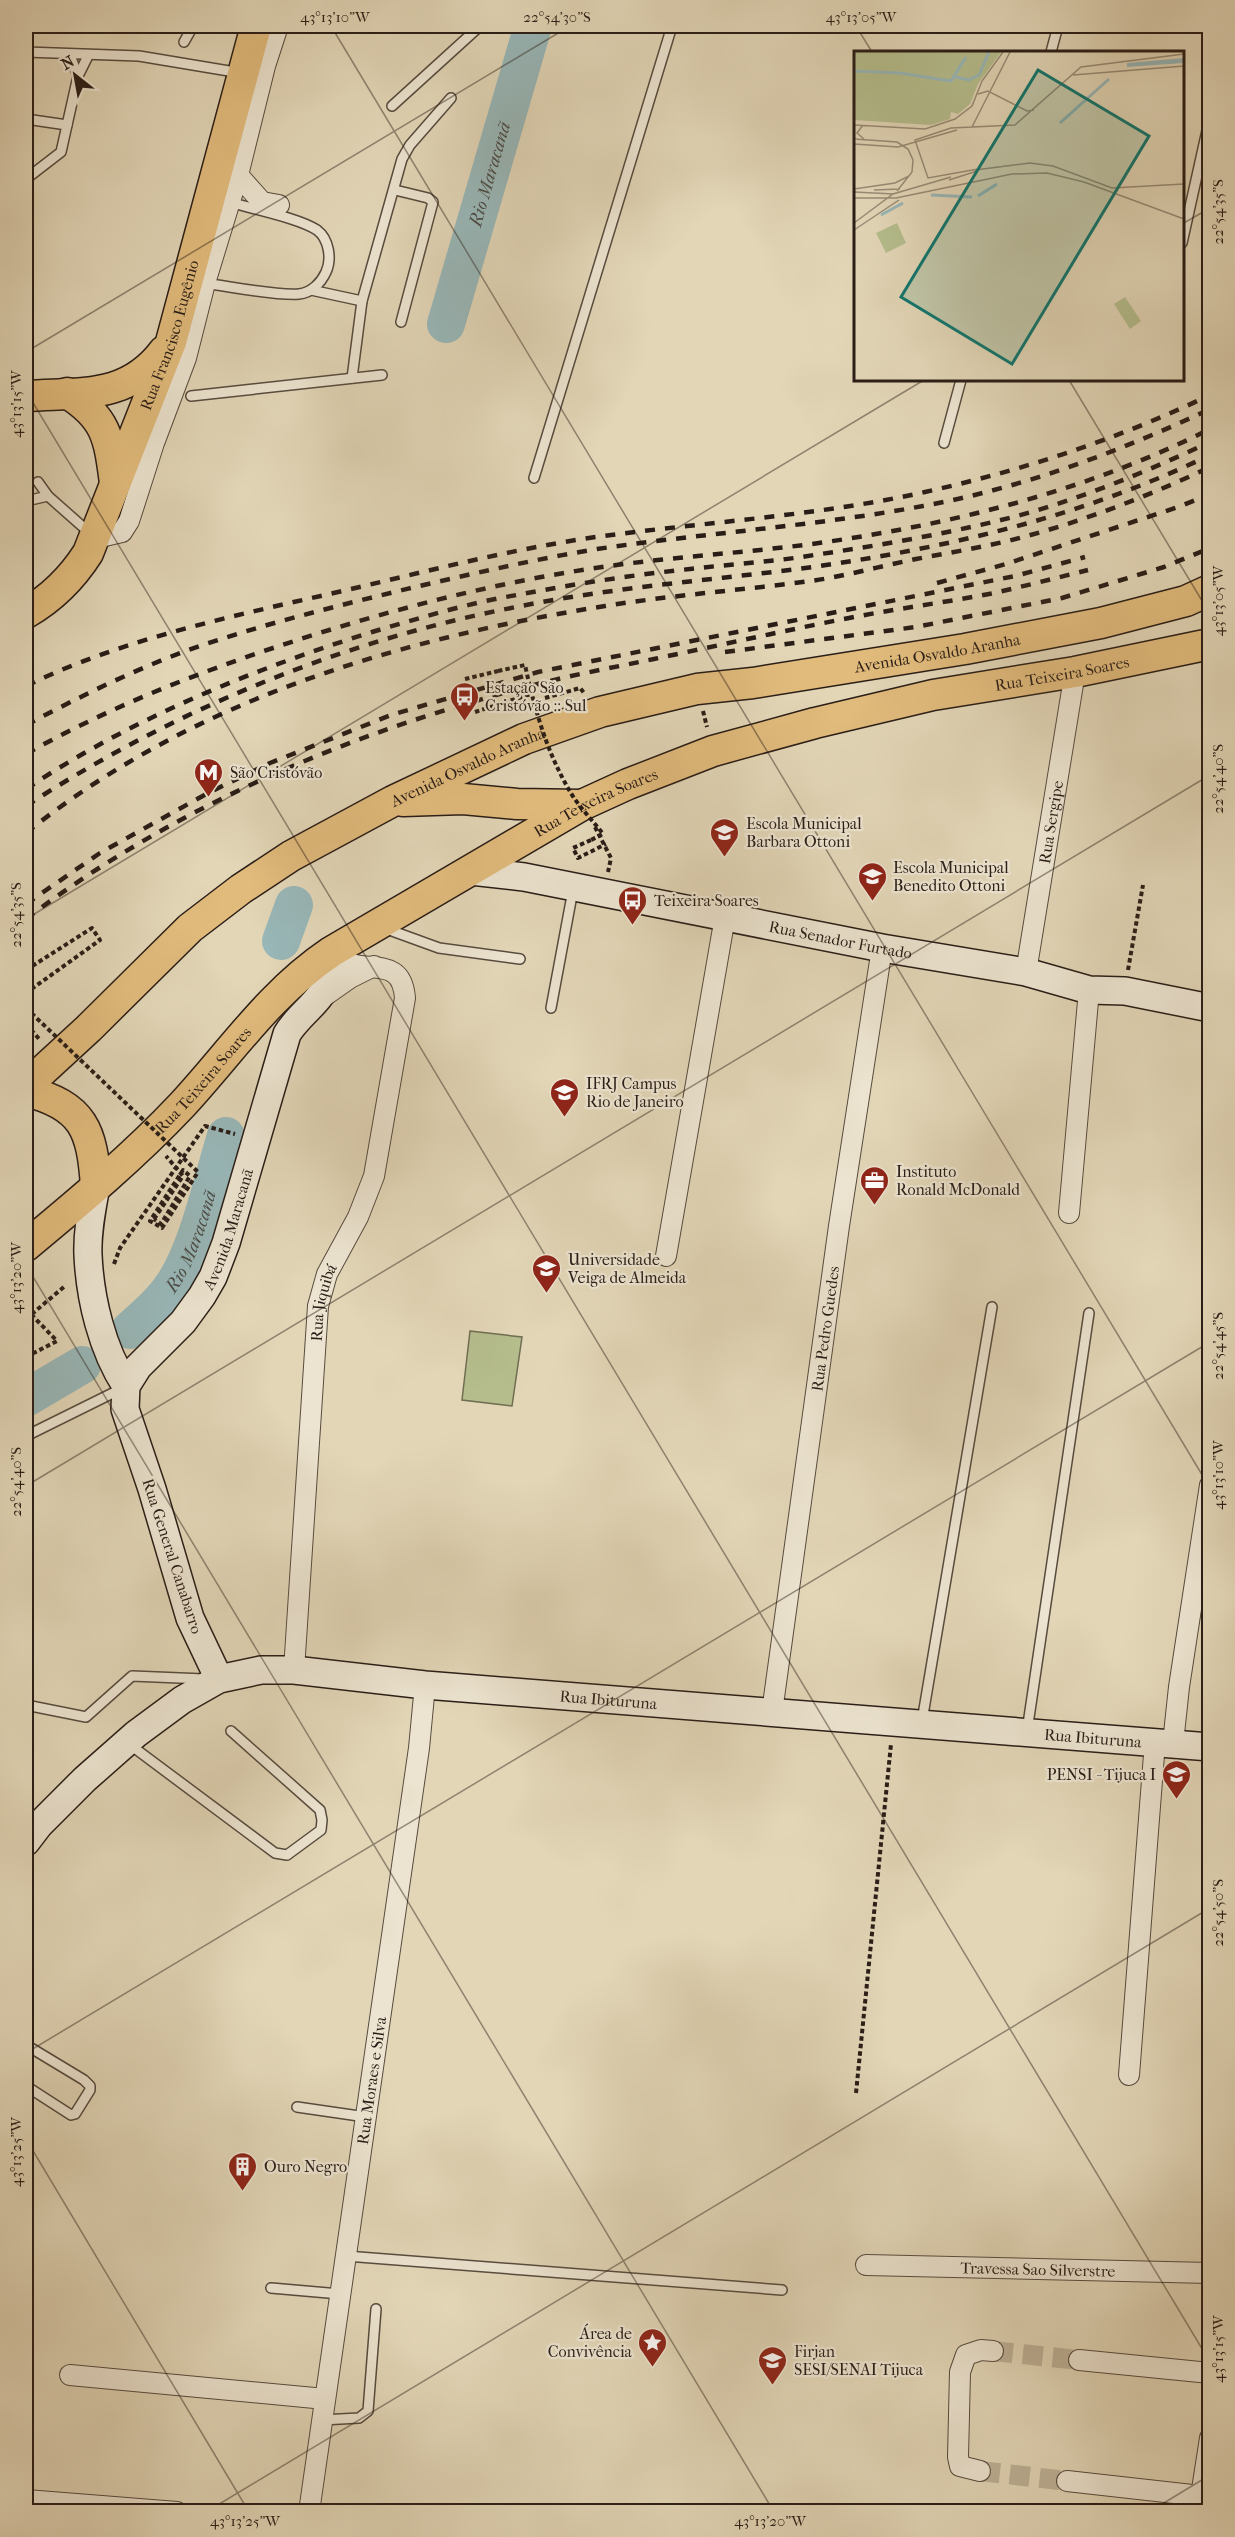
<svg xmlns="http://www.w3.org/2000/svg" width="1235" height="2537" font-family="'IM FELL French Canon',serif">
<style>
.green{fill:#b5bd8d;stroke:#6f6d52;stroke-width:1.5}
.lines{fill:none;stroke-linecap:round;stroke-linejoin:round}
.river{stroke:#98b7b8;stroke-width:38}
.street-tunnel{stroke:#bdb197;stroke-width:20;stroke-dasharray:20 10;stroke-linecap:butt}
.lane-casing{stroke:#574b3f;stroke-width:12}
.street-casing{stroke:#574b3f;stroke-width:22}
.secondary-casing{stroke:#291d17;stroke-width:30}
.primary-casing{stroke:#291d17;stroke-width:33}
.path{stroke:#291d17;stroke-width:4;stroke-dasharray:4.5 3;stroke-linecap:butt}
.lane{stroke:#ece4d0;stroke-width:9}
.street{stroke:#ece4d0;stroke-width:20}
.secondary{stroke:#ece4d0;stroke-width:27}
.primary{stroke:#e1bb7c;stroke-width:30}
.rail{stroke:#291d17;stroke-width:4.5;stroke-dasharray:10 10;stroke-linecap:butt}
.path-bridge{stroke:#291d17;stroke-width:4;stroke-dasharray:4.5 3;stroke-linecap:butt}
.ticks{fill:none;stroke:#291d17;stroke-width:1.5;stroke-opacity:0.45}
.labels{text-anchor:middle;stroke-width:4.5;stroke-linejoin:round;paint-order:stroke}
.street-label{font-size:16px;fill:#291d17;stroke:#ece4d0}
.poi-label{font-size:16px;fill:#291d17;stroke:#ece4d0;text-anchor:start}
.water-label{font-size:18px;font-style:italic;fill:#4a4b47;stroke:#ece4d0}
.inset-river{fill:none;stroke:#98b7b8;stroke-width:3}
.inset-road{fill:none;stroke:#988c77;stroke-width:1.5}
.view{fill:#0f766e;fill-opacity:0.15;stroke:#0f766e;stroke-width:3}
.inset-edge{fill:none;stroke:#291d17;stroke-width:3}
.neatline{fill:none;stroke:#291d17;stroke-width:2}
.ticks-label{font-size:15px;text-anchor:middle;fill:#291d17}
</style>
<rect width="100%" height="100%" fill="#e2d6b7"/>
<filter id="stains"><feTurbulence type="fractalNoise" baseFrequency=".00333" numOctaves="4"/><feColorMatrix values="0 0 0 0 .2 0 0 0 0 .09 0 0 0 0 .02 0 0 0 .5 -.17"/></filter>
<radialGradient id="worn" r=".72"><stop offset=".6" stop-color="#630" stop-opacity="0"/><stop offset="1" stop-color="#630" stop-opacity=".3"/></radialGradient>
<!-- green -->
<path class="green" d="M 470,1331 L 522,1337 L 512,1406 L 462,1400 Z"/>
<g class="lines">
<!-- river -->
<g class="river">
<path id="s1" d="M 446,324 L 533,26"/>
<path d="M 281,941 L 294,905"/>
<path id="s2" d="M 130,1330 C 146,1316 162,1302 174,1284 C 199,1246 212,1181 226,1136"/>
<path d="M 26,1398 L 82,1365"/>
</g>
<!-- street-tunnel -->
<g class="street-tunnel">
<path d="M 993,2351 L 1079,2360"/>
<path d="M 980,2471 L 1067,2481"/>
</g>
<defs>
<g id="lane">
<path d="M 184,42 L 193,26"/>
<path d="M 26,52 L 139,56 L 241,73"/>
<path d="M 1051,52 L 1058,26"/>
<path d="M 70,55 L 78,76"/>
<path d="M 392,106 L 480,26"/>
<path d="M 26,119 L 67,125"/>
<path d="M 26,179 L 61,152 L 78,76 L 88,56"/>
<path d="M 395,190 L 428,198 L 433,202 L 401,322"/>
<path d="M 1182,243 L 1210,117"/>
<path d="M 203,283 C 228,286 275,296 299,294 C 311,293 321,283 326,272 C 332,259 329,239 317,230 C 299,218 252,209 230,202"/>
<path d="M 311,290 L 362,301 L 402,159 L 410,145 L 451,98"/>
<path d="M 352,378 L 362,301"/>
<path d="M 191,396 L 382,375"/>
<path d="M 944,443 L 961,380"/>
<path d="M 534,478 L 672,26"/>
<path d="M 38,482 L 48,496 L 92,535"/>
<path d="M 26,501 L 48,496"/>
<path d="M 384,928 L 439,948 L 520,959"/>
<path d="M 551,1008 L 573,890"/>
<path d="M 26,1436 L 123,1388"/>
<path d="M 26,1705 L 86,1717 L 132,1676 L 204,1679"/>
<path d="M 922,1721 L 992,1307"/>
<path d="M 1027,1731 L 1089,1313"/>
<path d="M 129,1744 L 275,1853 L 287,1855 L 321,1830 L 322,1820 L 320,1810 L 231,1731"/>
<path d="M 26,2045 L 84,2080 L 90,2086 L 90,2090 L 75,2114 L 71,2115 L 26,2086"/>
<path d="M 297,2107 L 366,2117"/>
<path d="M 346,2256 L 782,2290"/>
<path d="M 271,2288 L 340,2294"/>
<path d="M 322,2420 L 359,2418 L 368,2411 L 376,2309"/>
</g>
<g id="street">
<path d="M 238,175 L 262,202 L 279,205"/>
<path d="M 96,538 L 122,532 L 129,521 L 154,443 L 186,358 L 205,283 L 238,175 L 265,66 L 278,26"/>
<path id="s3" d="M 1026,972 L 1075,672"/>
<path d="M 320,999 L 350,978 L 374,966"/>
<path d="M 1069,1213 L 1089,990"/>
<path d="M 666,1256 L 725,917"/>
<path id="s4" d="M 294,1670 L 318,1306 L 327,1274 L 358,1217 L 374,1176 L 405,998 C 402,960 376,971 352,964 C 344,962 338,957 331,952"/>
<path id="s5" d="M 772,1712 L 839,1226 L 882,948"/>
<path d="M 1173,1743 L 1179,1687 L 1210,1485"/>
<path d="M 1129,2075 L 1155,1742"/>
<path id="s6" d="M 866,2265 L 1210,2273"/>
<path d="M 1079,2360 L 1210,2373"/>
<path d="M 70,2375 L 325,2399"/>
<path d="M 980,2471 L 960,2466 L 958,2457 L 960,2372 L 966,2355 L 981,2350 L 993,2351"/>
<path d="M 1067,2481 L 1210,2497"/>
<path d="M 1201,2496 L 1210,2438"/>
<path d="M 26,2500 L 177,2512"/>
<path id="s7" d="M 309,2512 L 419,1748 L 425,1685"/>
</g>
<g id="secondary">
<path id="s8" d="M 471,871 L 524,877 L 882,948 L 1026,972 L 1089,990 L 1125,991 L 1210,1008"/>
<path d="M 96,1186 C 92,1208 87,1232 88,1255 C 90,1299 102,1349 126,1386"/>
<path id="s9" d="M 219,1679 L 190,1618 L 152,1489 L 125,1409 L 126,1386 L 138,1367 L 183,1322 L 202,1296 L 213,1277 L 226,1243 L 287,1034 C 298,1015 321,1002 328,981 C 332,972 331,962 331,952"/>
<path id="s10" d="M 26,1842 L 39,1825 L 85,1779 L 136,1734 L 182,1700 L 219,1679 L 261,1670 L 294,1670 L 425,1685 L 1210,1747"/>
</g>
<g id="primary">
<path d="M 67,393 C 107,418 109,438 115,483"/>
<path d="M 26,396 C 81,392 127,400 164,351"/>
<path id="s11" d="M 26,613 C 52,598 72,578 88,553 L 171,342 L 256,26"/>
<path d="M 403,801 L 463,799 L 517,804 L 582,805"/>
<path id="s12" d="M 26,1086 L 89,1028 L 190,928 L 241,889 L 291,856 L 393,801 L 524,739 L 600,712 L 697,689 L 753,683 L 965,649 L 1101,623 L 1186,601 L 1210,590"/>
<path d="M 26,1091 C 84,1106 92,1130 96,1186"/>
<path id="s13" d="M 26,1246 C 79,1202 134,1156 182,1105 C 232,1051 269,994 331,952 L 582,805 L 628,784 L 713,751 L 815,723 L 933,695 L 1075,672 L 1210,644"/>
</g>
</defs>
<!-- lane casing -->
<use href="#lane" class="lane-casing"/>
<!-- street casing -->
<use href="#street" class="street-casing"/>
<!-- secondary casing -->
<use href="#secondary" class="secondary-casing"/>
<!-- primary casing -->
<use href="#primary" class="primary-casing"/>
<!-- path -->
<g class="path">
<path d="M 465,679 L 498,671"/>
<path d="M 545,698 L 580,688 L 584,693"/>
<path d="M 703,711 L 707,727"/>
<path d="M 475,712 L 531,694"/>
<path d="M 595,827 L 611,858 L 608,872"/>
<path d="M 591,840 L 573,848 L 578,858 L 606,844"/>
<path d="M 26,970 L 92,928 L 100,940 L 26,993"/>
<path d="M 1128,970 L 1143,885"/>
<path d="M 26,1024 L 40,1040"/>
<path d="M 154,1219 L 183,1176 L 166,1156"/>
<path d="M 114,1264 L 120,1248 L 205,1126 L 235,1134"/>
<path d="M 26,1319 L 65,1286"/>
<path d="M 26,1335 L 32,1342 L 26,1345"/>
<path d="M 26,1357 L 57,1341"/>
<path d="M 856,2093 L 891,1744"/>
</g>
<!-- lane -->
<use href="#lane" class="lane"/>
<!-- street -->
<use href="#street" class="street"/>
<!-- secondary -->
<use href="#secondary" class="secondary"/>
<!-- primary -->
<use href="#primary" class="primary"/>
<!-- rail -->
<g class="rail">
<path d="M 937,583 L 1006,564 L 1181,506 L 1210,494"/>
<path d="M 725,652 L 916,627 L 1062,598 L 1164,567 L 1210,548"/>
<path d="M 26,686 C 114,643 211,621 307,599 C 403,578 498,551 596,537 C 705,522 817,516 925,492 C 1024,470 1118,439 1210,395"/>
<path d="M 26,725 C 87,693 151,661 218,640 C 283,619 349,603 415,587 C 476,573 536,559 597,549 C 706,533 815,526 923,506 C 1022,488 1119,452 1210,409"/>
<path d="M 26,754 C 106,709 189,676 276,647 C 382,612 491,583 602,567 C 671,557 742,553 812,544 C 949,525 1085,492 1210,429"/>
<path d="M 26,789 C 131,719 251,670 372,632 C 420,618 468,603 517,595 C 574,584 632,575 690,569 C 731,564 773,562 814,555 C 882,545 951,533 1017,516 C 1083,498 1148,471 1210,442"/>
<path d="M 26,806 C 174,710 341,641 516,607 C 614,587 714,580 813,567 C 951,547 1084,516 1210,455"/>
<path d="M 26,833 C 192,700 397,639 605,606 C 673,595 743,590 811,581 C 846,576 881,566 916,559 C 953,552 991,546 1027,536 C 1089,519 1151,495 1210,467"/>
<path d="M 26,904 L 100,853 L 208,793 L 270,763 L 391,715 L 538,672 L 1015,576 L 1085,557"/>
<path d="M 26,919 C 176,805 356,730 538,684 C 576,674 616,667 654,659 C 721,645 787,630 854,617 C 901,608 948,602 994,593 C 1025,586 1056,578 1088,570"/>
</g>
<!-- path-bridge -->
<g class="path-bridge">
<path d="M 498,671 L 525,665 C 535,711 548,757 574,798 C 583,811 594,822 603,834 L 591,840"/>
<path d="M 26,1008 L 198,1172 L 162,1228 L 150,1221 L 183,1170 L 190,1176 L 161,1224 L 154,1219"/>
<path d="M 26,1309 L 57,1341"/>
</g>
</g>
<!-- ticks -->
<path class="ticks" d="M 331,26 L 1210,1488M 856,26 L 872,52M 1182,224 L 1210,208M 26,352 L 570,26M 1069,380 L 1210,614M 26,391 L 1210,2362M 26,919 L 924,380M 26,1265 L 774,2512M 26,1486 L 1210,775M 26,2053 L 1210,1342M 26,2139 L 249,2512M 206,2512 L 1210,1908M 1149,2512 L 1210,2475"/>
<!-- icons -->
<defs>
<symbol id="bus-pin" viewBox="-11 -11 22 30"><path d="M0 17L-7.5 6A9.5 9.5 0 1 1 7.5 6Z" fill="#8f2418" stroke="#ece4d0"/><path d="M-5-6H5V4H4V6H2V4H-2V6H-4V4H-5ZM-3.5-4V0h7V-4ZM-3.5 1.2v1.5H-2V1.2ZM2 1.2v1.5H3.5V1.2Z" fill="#fff"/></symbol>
<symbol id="metro-pin" viewBox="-11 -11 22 30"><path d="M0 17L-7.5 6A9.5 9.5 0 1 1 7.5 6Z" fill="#8f2418" stroke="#ece4d0"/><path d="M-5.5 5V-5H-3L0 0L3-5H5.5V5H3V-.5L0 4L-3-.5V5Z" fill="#fff"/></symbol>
<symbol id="school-pin" viewBox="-11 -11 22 30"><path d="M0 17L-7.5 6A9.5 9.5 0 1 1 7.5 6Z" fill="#8f2418" stroke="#ece4d0"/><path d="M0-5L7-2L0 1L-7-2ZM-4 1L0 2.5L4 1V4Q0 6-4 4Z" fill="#fff"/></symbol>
<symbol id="university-pin" viewBox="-11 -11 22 30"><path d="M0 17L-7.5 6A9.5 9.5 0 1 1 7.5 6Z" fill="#8f2418" stroke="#ece4d0"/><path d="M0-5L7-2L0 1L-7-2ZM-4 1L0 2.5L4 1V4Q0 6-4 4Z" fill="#fff"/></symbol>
<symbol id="office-pin" viewBox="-11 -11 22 30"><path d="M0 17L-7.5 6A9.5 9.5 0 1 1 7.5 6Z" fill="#8f2418" stroke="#ece4d0"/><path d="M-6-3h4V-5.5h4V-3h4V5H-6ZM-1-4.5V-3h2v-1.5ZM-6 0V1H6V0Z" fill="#fff"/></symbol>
<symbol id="building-pin" viewBox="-11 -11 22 30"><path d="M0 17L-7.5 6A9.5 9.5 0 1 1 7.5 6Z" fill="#8f2418" stroke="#ece4d0"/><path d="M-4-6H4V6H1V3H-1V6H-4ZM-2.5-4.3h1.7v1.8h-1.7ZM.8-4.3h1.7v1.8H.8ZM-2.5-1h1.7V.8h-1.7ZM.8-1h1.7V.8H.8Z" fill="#fff"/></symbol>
<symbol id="sight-pin" viewBox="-11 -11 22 30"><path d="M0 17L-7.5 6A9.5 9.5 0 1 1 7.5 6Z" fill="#8f2418" stroke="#ece4d0"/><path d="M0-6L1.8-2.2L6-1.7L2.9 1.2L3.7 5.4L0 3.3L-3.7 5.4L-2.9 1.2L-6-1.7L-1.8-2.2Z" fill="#fff"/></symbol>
</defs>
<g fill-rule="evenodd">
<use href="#bus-pin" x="448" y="680" width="33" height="45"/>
<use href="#metro-pin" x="192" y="756" width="33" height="45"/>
<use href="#school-pin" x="708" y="816" width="33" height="45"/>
<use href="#school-pin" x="856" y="860" width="33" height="45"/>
<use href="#bus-pin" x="616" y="884" width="33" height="45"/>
<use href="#university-pin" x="548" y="1076" width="33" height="45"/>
<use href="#office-pin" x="858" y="1164" width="33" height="45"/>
<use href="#university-pin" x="530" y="1252" width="33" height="45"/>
<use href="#school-pin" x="1160" y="1758" width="33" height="45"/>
<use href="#building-pin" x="226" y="2150" width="33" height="45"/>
<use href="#sight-pin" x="636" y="2326" width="33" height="45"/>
<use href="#university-pin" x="756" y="2344" width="33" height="45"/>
</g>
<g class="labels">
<!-- street labels -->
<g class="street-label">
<text dy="6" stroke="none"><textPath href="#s11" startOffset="320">Rua Francisco Eugênio</textPath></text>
<text dy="6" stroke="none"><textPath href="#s12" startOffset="1036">Avenida Osvaldo Aranha</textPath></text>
<text dy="6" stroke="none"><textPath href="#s13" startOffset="1215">Rua Teixeira Soares</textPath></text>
<text dy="6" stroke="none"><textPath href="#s12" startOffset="550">Avenida Osvaldo Aranha</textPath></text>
<text dy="6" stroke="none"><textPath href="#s13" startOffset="729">Rua Teixeira Soares</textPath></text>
<text dy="6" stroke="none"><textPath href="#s3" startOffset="152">Rua Sergipe</textPath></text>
<text dy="6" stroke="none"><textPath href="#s8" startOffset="376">Rua Senador Furtado</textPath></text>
<text dy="6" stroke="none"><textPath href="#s13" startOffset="243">Rua Teixeira Soares</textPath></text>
<text dy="6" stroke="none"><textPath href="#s9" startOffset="500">Avenida Maracanã</textPath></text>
<text dy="6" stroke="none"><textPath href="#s4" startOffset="369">Rua Jiquibá</textPath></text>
<text dy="6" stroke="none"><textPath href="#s5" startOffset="387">Rua Pedro Guedes</textPath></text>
<text transform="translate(173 1556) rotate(72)" y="6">Rua General Canabarro</text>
<text dy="6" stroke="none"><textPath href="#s10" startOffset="646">Rua Ibituruna</textPath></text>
<text dy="6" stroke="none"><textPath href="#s10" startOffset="1132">Rua Ibituruna</textPath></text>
<text dy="6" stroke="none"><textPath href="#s7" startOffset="436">Rua Moraes e Silva</textPath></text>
<text dy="6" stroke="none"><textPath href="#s6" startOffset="172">Travessa Sao Silverstre</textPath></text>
</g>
<!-- poi labels -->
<g class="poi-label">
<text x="485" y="693">Estação São<tspan x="485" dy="18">Cristóvão :: Sul</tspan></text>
<text x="230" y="778">São Cristóvão</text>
<text x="746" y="829">Escola Municipal<tspan x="746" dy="18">Barbara Ottoni</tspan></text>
<text x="893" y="873">Escola Municipal<tspan x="893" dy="18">Benedito Ottoni</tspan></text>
<text x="654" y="906">Teixeira Soares</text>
<text x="586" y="1089">IFRJ Campus<tspan x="586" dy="18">Rio de Janeiro</tspan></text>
<text x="896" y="1177">Instituto<tspan x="896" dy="18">Ronald McDonald</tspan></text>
<text x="568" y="1265">Universidade<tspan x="568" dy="18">Veiga de Almeida</tspan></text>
<text x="1156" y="1780" text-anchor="end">PENSI - Tijuca I</text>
<text x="264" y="2172">Ouro Negro</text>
<text x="632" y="2339" text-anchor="end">Área de<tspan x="632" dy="18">Convivência</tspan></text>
<text x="794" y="2357">Firjan<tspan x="794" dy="18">SESI/SENAI Tijuca</tspan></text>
</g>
<!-- water labels -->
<g class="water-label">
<text dy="6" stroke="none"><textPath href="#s1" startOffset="156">Rio Maracanã</textPath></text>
<text dy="6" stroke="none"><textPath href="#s2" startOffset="110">Rio Maracanã</textPath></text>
</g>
</g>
<!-- overview -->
<g transform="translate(854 51)">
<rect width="330" height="330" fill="#e2d6b7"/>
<path d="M 0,1 L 147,1 L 124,33 L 116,53 L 104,63 L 97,61 L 96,68 L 77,74 L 0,69 ZM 43,172 L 52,192 L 32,202 L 22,182 ZM 271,246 L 287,270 L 276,278 L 260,253 Z" fill="#b5bd8d"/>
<path d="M 330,7 L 330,12 L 273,16 L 273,12 Z" fill="#98b7b8"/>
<path class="inset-river" d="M 0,20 L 46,22 L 97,30 L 112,6M 101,26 L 115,29 L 125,24 L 135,1M 206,72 L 255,28M 77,144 L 118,146M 124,145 L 143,133M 27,164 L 49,152"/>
<path class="inset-road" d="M 219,24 L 330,15M 124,43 L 134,40 L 173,60 L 180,59M 0,74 L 71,78 L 101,68 L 118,55 L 128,30 L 149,1M 9,74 L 3,82 L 10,88M 118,76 L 156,1M 0,88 L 43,91 L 54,98 L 59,109 L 58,121 L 43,140M 0,93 L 44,96 L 103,79M 124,118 L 74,127 L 61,89 L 97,77 L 161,74 L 227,16 L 330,3M 121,119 L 176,112 L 199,115 L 258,137 L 330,133M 95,129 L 123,120M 0,138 L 41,132 L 55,125M 20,139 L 46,138M 0,141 L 40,143M 0,147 L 42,147 L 158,123 L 193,122 L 230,131 L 330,168M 0,172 L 39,143 L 97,126M 0,179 L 45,149"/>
<path class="view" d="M 184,19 L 295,85 L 158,313 L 47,246 Z"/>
<rect width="330" height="330" class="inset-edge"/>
</g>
<!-- margin -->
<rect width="1235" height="2537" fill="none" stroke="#e2d6b7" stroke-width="66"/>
<!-- north arrow -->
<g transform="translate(75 75) rotate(329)" stroke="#ece4d0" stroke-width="4.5" paint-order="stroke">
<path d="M0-4.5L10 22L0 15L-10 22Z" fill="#291d17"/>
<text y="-9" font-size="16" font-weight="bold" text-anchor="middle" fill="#291d17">N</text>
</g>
<rect x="33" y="33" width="1169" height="2471" class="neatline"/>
<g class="ticks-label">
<text x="335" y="22">43°13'10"W</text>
<text x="557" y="22">22°54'30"S</text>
<text x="861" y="22">43°13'05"W</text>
<text transform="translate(1218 212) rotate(-90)" y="5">22°54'35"S</text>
<text transform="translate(16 404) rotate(-90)" y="5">43°13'15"W</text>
<text transform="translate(1218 601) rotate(-90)" y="5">43°13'05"W</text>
<text transform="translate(1218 779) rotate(-90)" y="5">22°54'40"S</text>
<text transform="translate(16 915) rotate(-90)" y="5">22°54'35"S</text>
<text transform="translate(16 1278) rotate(-90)" y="5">43°13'20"W</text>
<text transform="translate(1218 1346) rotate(-90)" y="5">22°54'45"S</text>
<text transform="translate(1218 1475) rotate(-90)" y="5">43°13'10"W</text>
<text transform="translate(16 1482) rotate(-90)" y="5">22°54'40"S</text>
<text transform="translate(1218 1913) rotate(-90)" y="5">22°54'50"S</text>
<text transform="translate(16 2152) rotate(-90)" y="5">43°13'25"W</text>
<text transform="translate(1218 2349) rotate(-90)" y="5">43°13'15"W</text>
<text x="245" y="2526">43°13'25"W</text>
<text x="770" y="2526">43°13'20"W</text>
</g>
<rect width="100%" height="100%" filter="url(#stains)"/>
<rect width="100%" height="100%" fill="url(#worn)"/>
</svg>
